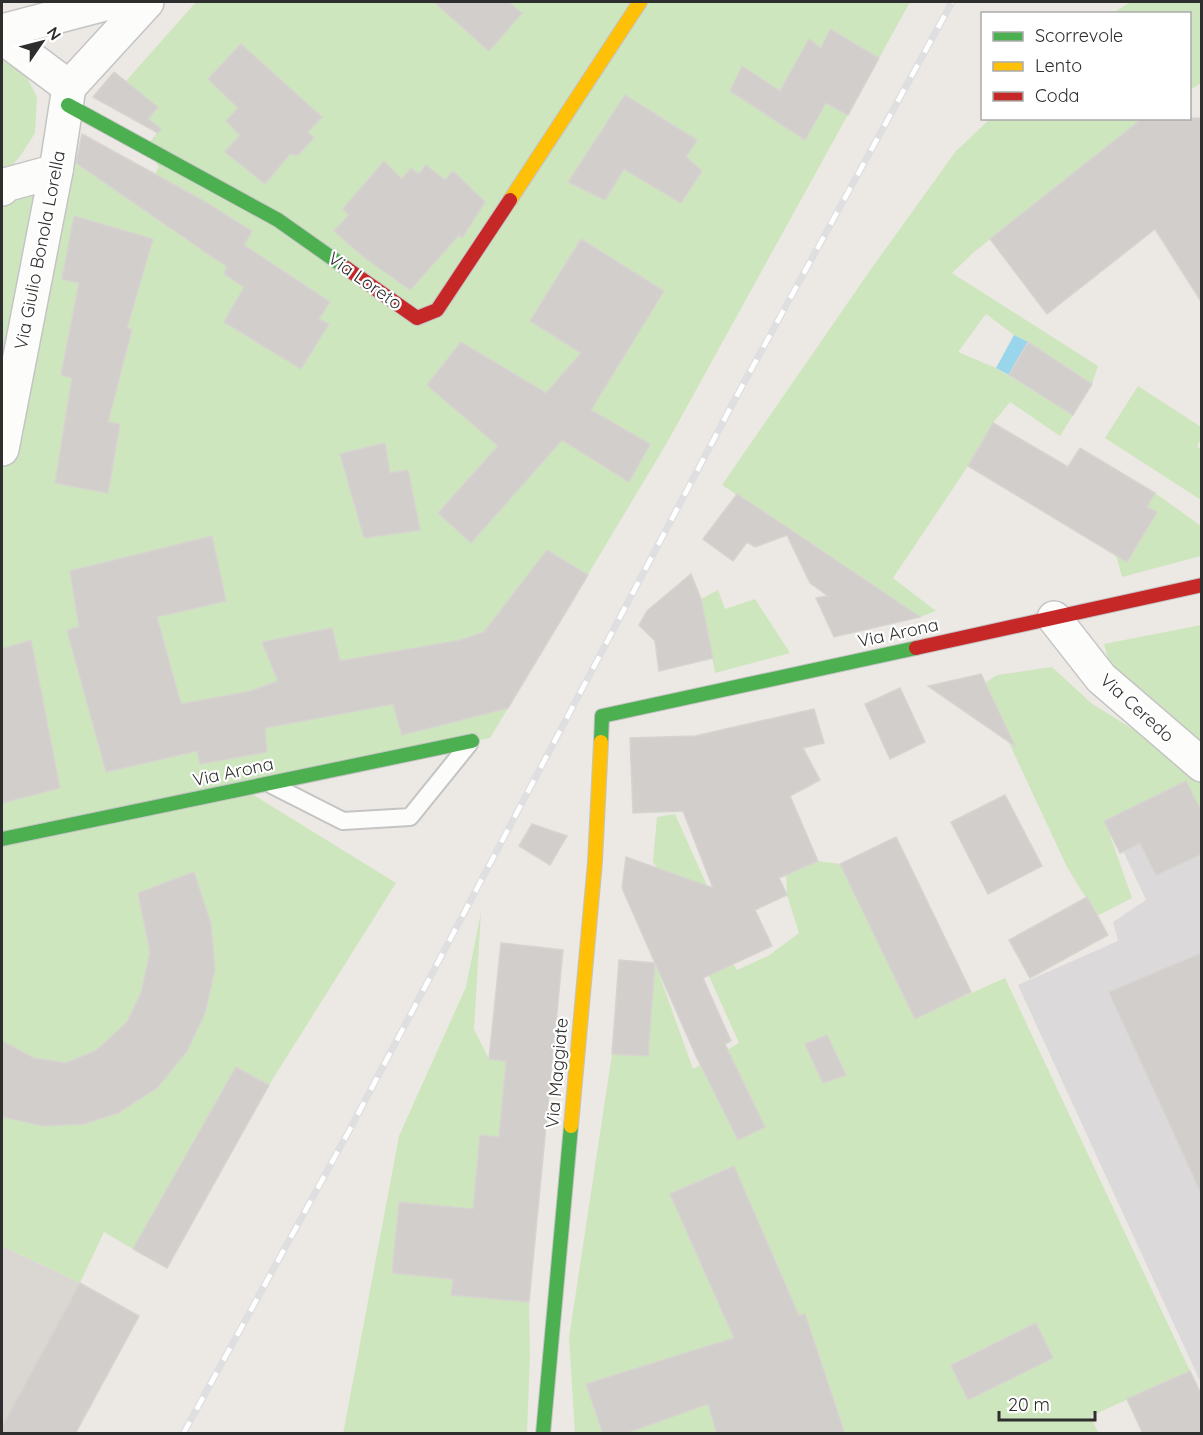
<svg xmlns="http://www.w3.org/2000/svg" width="1203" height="1435" font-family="Quicksand,sans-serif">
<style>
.industrial{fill:#dcd9db}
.green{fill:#cee6be}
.plaza{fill:#dad6d2}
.water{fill:#99d6ec}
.building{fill:#d1cecb;stroke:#d7d4d0;stroke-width:1.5}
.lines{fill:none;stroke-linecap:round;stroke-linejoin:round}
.lane-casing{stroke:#c5c4c5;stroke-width:20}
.street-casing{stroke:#c5c4c5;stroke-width:36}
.fast-casing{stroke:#c5c4c5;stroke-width:16}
.slow-casing{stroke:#c5c4c5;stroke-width:16}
.jam-casing{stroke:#c5c4c5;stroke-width:16}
.lane{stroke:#fcfcfb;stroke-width:16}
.street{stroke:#fcfcfb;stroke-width:33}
.fast{stroke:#4caf50;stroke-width:14}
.slow{stroke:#ffc107;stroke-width:14}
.jam{stroke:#c62828;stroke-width:14}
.rail-casing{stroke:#dfdfe1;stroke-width:7}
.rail{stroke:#fff;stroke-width:4.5;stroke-dasharray:14;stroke-linecap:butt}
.labels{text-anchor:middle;stroke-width:4.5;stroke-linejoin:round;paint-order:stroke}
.street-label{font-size:18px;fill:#2e2e2e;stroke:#fff}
</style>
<rect width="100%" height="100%" fill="#ece8e4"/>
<!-- industrial -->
<path class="industrial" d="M 1183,773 L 1201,784 L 1201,1383 L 1018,985 L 1118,941 L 1113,922 L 1146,900 L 1106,814 Z"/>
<!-- green -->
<g class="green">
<path d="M 196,2 L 910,2 L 668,441 L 490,738 L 244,789 L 396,883 L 269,1085 L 133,1249 L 104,1232 L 80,1283 L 2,1246 L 2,189 L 69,158 L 138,205 L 159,167 L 145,148 L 160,129 L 148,119 L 158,107 L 126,81 Z"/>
<path d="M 1130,2 L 1201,2 L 1201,83 L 1190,90 L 1190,14 L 1113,13 Z"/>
<path d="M 2,60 L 26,76 L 37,97 L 35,133 L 21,155 L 2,177 Z"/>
<path d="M 990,119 L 1143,119 L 974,252 L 952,273 L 1098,366 L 1092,384 L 1014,335 L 986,314 L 958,352 L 996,368 L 1073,415 L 1060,436 L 1010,402 L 993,423 L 968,466 L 893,578 L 936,611 L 920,617 L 722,485 L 871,269 L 956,151 Z"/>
<path d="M 1138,386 L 1201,427 L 1201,439 L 1197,446 L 1201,450 L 1201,500 L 1105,438 Z"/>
<path d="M 1155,493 L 1201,526 L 1201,556 L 1122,577 L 1116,555 L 1127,561 L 1156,512 L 1147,507 Z"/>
<path d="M 718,590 L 725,609 L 755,599 L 790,653 L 715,673 L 701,599 Z"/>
<path d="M 1201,625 L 1201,744 L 1111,670 L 1104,644 Z"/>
<path d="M 1052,667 L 1091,703 L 1201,772 L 1201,813 L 1186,782 L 1105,821 L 1132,898 L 1097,916 L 1067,867 L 982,685 L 997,675 Z"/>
<path d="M 675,814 L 713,899 L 705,915 L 737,970 L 768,956 L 799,933 L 787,895 L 786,875 L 818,861 L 840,864 L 915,1018 L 1005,978 L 1190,1371 L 1091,1416 L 1098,1433 L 575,1434 L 569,1338 L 612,1054 L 648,1056 L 655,963 L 693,1069 L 739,1043 L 666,880 L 653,862 L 657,817 Z"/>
<path d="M 481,912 L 474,1029 L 489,1059 L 506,1061 L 499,1137 L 480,1135 L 473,1209 L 392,1273 L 453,1279 L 452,1295 L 529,1302 L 530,1355 L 527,1433 L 343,1434 L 399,1136 L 466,987 Z"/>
</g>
<!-- plaza -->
<path class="plaza" d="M 2,1246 L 80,1283 L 2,1428 Z"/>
<!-- water -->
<path class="water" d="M 1014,335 L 1028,342 L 1009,375 L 996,368 Z"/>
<!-- building -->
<g class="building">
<path d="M 434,2 L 509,2 L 522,13 L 489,51 Z"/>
<path d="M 830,29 L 879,58 L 848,115 L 826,103 L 805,140 L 730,91 L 742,66 L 780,91 L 809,39 L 821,48 Z"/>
<path d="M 241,44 L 322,117 L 308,132 L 314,138 L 298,155 L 290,154 L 265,184 L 225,152 L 240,135 L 226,121 L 238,108 L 208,79 Z"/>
<path d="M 114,72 L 158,107 L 148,119 L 161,129 L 158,133 L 93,97 Z"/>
<path d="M 625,95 L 697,140 L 686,157 L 702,171 L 681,203 L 624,169 L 605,200 L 568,182 Z"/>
<path d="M 1143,118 L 1202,118 L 1202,303 L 1155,229 L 1047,314 L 990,239 Z"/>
<path d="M 82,134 L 202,200 L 252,231 L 244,245 L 330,302 L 319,319 L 329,324 L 301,369 L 224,322 L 244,287 L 224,274 L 227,267 L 76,163 Z"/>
<path d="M 384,161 L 402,179 L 411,168 L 419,174 L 426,165 L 445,180 L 453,171 L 485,202 L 462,238 L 459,235 L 410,290 L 365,258 L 334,231 L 349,215 L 343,209 Z"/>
<path d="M 74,216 L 153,239 L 127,328 L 132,329 L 108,422 L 120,424 L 108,493 L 55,483 L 72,378 L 61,375 L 79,283 L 62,279 Z"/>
<path d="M 581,239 L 664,291 L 591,410 L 650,444 L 629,482 L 562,440 L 471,543 L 438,513 L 498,446 L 427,385 L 461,342 L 546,393 L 581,353 L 530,321 Z"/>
<path d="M 1028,342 L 1092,384 L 1073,415 L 1009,375 Z"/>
<path d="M 993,423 L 1068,467 L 1080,448 L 1155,493 L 1147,507 L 1157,512 L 1127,562 L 968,466 Z"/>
<path d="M 385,443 L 390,473 L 408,470 L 420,530 L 364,538 L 340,454 Z"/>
<path d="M 737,494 L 794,532 L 920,617 L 834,637 L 816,598 L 828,596 L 810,583 L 787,535 L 755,547 L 747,542 L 733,561 L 703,539 Z"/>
<path d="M 212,536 L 226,601 L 157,617 L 181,704 L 251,691 L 278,681 L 262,642 L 332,628 L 340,661 L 461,640 L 484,632 L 547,550 L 588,575 L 508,708 L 402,735 L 393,704 L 265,728 L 267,752 L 200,764 L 197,751 L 106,772 L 67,630 L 79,627 L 70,571 Z"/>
<path d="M 691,574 L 701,599 L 713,658 L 659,671 L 655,641 L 639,625 L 647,611 Z"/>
<path d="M 31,640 L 60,788 L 2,803 L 2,649 Z"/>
<path d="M 981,674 L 1015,746 L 928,686 Z"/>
<path d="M 900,688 L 925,742 L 890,759 L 865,704 Z"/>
<path d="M 814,709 L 824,743 L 803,748 L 820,780 L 790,796 L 818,861 L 779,878 L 787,895 L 755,910 L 772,946 L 703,978 L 731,1041 L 725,1044 L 765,1127 L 738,1140 L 696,1056 L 622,888 L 626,857 L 713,888 L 683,811 L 633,813 L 630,738 L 695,736 Z"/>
<path d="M 1186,781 L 1202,813 L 1202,854 L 1156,875 L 1140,843 L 1120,853 L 1104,821 Z"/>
<path d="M 1005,795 L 1042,866 L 988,894 L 951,822 Z"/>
<path d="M 532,824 L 567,836 L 550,865 L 519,846 Z"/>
<path d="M 896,837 L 971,992 L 915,1019 L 840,864 Z"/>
<path d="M 194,872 L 211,924 L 215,969 L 205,1013 L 187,1051 L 157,1088 L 118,1113 L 84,1124 L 44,1126 L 2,1117 L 2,1041 L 34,1058 L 66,1063 L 97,1050 L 127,1022 L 141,993 L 150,952 L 138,893 Z"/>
<path d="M 1087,897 L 1108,935 L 1030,978 L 1009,940 Z"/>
<path d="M 501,943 L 563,950 L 529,1302 L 451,1295 L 453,1279 L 392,1273 L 399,1202 L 473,1209 L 480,1135 L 499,1137 L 506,1061 L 489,1059 Z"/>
<path d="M 1202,953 L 1202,1195 L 1109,992 Z"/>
<path d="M 619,960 L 655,963 L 648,1056 L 612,1054 Z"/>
<path d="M 827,1035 L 846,1075 L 823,1083 L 805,1044 Z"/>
<path d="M 236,1067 L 269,1085 L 167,1268 L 133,1249 Z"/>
<path d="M 734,1166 L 799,1316 L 805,1314 L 845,1434 L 717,1434 L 708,1404 L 624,1434 L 603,1434 L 586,1384 L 734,1338 L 670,1194 Z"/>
<path d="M 80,1283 L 139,1316 L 75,1434 L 2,1434 L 2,1427 Z"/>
<path d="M 1036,1323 L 1053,1358 L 968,1400 L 951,1365 Z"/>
<path d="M 1190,1371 L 1202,1396 L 1202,1434 L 1143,1434 L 1127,1399 Z"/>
</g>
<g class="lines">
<defs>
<path id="lane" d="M 272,785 L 343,821 L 410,817 L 469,744"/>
<g id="street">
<path d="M 2,31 L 112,2"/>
<path d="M 2,37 L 69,87"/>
<path d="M 69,87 L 147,2"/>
<path d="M 2,189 L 5,185 L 56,171"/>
<path d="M 2,449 L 56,171 L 69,87"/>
<path d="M 1054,618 L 1101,678 L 1202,765"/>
</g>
<g id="fast">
<path d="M 68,105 L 278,220 L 346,268"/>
<path d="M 601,742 L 602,716 L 916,648"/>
<path d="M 2,839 L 472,741"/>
<path d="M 543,1434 L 571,1126"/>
</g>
<g id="slow">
<path d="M 510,200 L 640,2"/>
<path d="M 571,1126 L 595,862 L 601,742"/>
</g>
<g id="jam">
<path d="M 346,268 L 417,318 L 437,310 L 510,200"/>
<path d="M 916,648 L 1202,585"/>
</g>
</defs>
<!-- lane casing -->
<use href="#lane" class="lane-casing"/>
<!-- street casing -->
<use href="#street" class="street-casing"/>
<!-- fast casing -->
<use href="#fast" class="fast-casing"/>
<!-- slow casing -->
<use href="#slow" class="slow-casing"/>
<!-- jam casing -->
<use href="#jam" class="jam-casing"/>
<!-- lane -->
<use href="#lane" class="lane"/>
<!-- street -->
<use href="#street" class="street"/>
<!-- fast -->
<use href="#fast" class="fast"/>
<!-- slow -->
<use href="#slow" class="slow"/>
<!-- jam -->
<use href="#jam" class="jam"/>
<defs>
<path id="rail" d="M 183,1434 L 349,1131 L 734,401 L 952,2"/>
</defs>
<!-- rail casing -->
<use href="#rail" class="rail-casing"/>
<!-- rail -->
<use href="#rail" class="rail"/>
</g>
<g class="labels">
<!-- street labels -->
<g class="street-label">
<text transform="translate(40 250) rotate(-79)" y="6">Via Giulio Bonola Lorella</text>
<text transform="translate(365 281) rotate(35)" y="6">Via Loreto</text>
<text transform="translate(898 633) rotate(-12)" y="6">Via Arona</text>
<text transform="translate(1137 708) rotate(42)" y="6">Via Ceredo</text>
<text transform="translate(233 772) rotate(-12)" y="6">Via Arona</text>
<text transform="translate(557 1073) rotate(-85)" y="6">Via Maggiate</text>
</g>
</g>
<!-- border -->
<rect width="1203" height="1435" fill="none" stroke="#2e2e2e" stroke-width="6"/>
<!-- legend -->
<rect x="981" y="12" width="210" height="108" fill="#ffffff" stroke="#ababab" stroke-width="1.5"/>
<rect x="993" y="32" width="30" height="9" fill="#4caf50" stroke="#ababab" stroke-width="1.5"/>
<text x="1035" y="42" font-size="18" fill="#2e2e2e">Scorrevole</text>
<rect x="993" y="62" width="30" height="9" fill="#ffc107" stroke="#ababab" stroke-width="1.5"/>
<text x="1035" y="72" font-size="18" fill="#2e2e2e">Lento</text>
<rect x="993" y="92" width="30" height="9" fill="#c62828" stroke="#ababab" stroke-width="1.5"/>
<text x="1035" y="102" font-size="18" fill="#2e2e2e">Coda</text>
<!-- north arrow -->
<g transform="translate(42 42) rotate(55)" stroke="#ffffff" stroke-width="4.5" paint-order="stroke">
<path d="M0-4.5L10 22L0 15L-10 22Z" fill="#2e2e2e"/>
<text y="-9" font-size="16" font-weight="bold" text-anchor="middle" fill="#2e2e2e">N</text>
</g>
<!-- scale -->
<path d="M999 1411v9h96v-9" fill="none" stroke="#2e2e2e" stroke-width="3"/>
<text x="1008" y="1411" font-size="18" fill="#2e2e2e" stroke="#ffffff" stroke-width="4.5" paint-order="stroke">20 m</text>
</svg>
